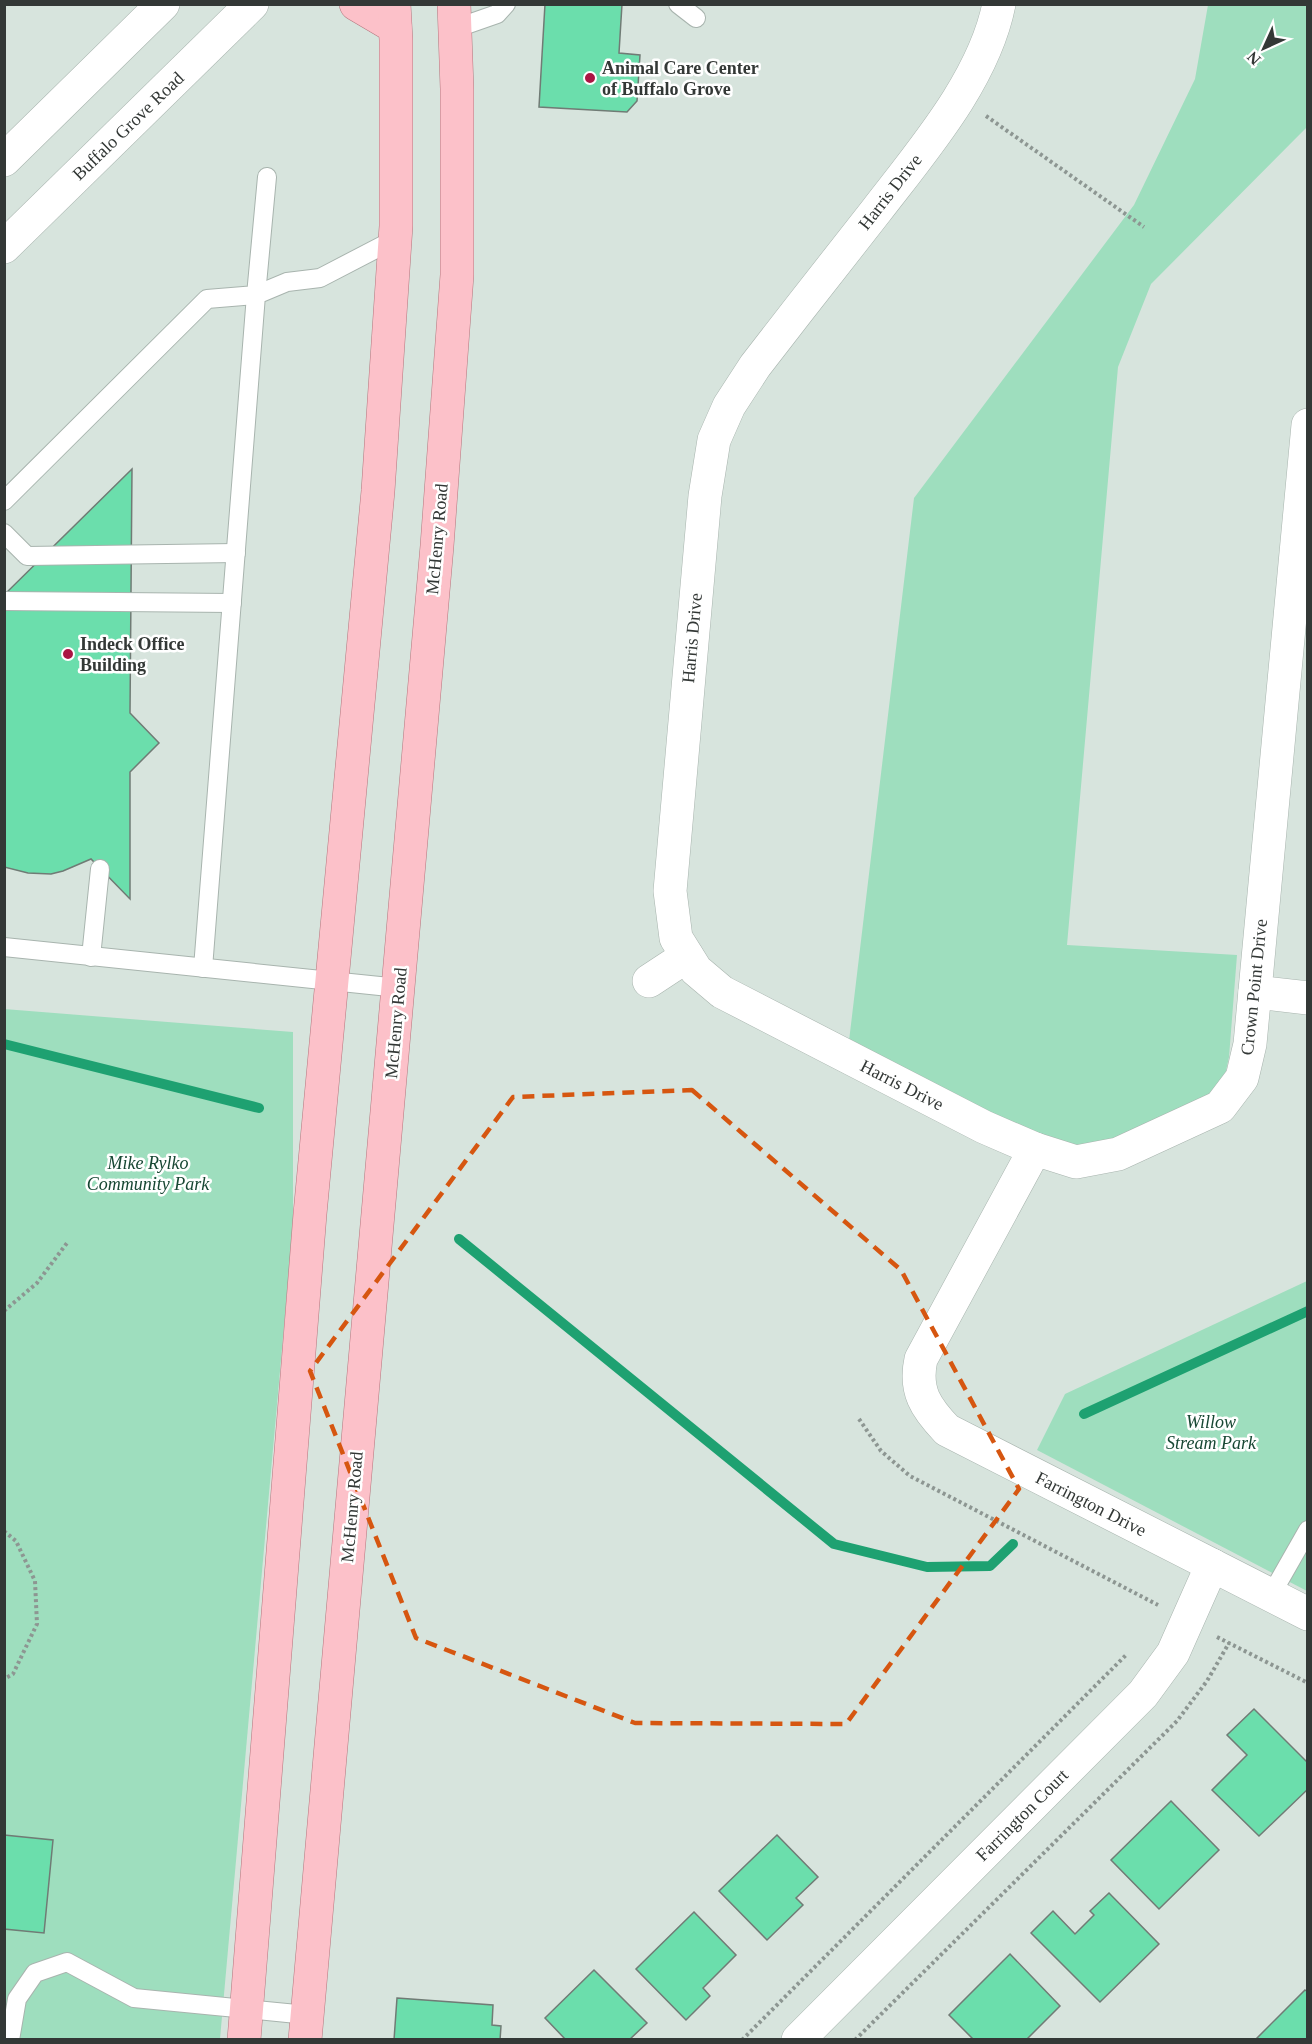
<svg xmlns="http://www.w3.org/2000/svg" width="1312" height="2044" font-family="'Times New Roman',serif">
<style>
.green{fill:#9edebe}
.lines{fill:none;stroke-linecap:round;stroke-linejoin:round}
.stream{stroke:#1ea171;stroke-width:10}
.building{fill:#6bdeac;stroke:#707b75;stroke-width:1.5}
.service-casing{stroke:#a8b4ae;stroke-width:20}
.minor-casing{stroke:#a8b4ae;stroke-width:34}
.secondary-casing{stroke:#a8b4ae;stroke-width:34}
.primary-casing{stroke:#b4767e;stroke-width:34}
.path{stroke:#8d9692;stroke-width:4;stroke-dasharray:3 3;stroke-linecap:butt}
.service{stroke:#fff;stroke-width:18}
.minor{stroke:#fff;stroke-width:33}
.secondary{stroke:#fff;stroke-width:33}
.primary{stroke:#fcc1c9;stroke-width:33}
.marked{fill:none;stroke:#d65610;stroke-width:4.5;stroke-dasharray:12 8;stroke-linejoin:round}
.poi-dot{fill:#aa1543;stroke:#fff;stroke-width:2}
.labels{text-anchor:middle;stroke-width:5;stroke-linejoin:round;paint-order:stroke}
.poi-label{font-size:18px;font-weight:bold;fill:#333836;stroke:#fff;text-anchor:start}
.street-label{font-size:18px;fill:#333836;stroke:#fff}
.park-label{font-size:18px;font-style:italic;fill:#174733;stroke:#fff}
</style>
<rect width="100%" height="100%" fill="#d7e4dd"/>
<!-- green -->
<g class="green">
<path d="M 1208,5 L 1307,5 L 1307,127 L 1151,284 L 1118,367 L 1067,945 L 1237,955 L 1229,1057 L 1224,1080 L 1215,1093 L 1103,1145 L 1073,1148 L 1052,1143 L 849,1041 L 914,498 L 1134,205 L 1195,79 Z"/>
<path d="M 4,1009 L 293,1032 L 293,1226 L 220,2039 L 5,2039 Z"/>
<path d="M 1307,1281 L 1307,1591 L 1037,1450 L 1065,1394 Z"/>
</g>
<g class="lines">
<!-- stream -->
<g class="stream">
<path d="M 4,1044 L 259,1108"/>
<path d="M 459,1239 L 834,1544 L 927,1567 L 990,1566 L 1013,1544"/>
<path d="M 1084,1414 L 1308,1311"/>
</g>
</g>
<!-- building -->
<g class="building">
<path d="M 545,4 L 622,4 L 619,53 L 640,55 L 637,101 L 627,112 L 539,107 Z"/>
<path d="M 132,469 L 130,713 L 159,743 L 130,772 L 130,899 L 91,859 L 63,871 L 51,874 L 28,873 L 4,867 L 4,595 Z"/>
<path d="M 1254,1709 L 1308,1763 L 1308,1789 L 1259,1836 L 1212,1790 L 1247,1755 L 1227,1735 Z"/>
<path d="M 1171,1801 L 1219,1850 L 1159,1909 L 1111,1860 Z"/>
<path d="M 4,1835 L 53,1840 L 44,1933 L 4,1929 Z"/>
<path d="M 777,1835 L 818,1877 L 796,1898 L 803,1905 L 767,1940 L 719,1891 Z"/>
<path d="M 1109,1893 L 1159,1944 L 1100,2002 L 1031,1933 L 1053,1911 L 1075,1934 L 1094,1915 L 1090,1911 Z"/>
<path d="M 694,1912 L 736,1955 L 703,1988 L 710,1996 L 686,2020 L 636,1969 Z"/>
<path d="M 1010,1954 L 1060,2006 L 1026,2040 L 974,2040 L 949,2015 Z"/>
<path d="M 594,1970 L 647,2023 L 629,2040 L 566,2040 L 545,2018 Z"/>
<path d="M 1305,1990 L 1308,1992 L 1308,2040 L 1255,2040 Z"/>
<path d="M 397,1998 L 493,2005 L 492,2025 L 501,2026 L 500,2040 L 394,2040 Z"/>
</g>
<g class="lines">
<defs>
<g id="service">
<path d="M 678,4 L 696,18"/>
<path d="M 454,29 L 497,14 L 506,4"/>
<path d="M 4,501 L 207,299 L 256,295 L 267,177"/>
<path d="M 4,533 L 27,556 L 236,553"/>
<path d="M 4,601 L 232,603"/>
<path d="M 4,947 L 399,988"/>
<path d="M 91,957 L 100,869"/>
<path d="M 203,968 L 256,295 L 287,282 L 320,278 L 395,239"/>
<path d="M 1271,1595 L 1308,1530"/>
<path d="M 10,2040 L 17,1999 L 35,1973 L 67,1962 L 134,1998 L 307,2015"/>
</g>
<g id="minor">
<path d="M 999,4 C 984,80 922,151 876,211 C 835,263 795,314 755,366 L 729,406 L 714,440 L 705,496 L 670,891 L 676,938 L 696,970 L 722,992 L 984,1127 L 1035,1149"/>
<path d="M 1308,425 L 1250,1044 L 1242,1078 L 1220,1107 L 1118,1154 L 1076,1162 L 1035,1149 L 921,1359 C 914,1391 926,1408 947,1430 L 1308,1614"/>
<path d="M 649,981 L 687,956"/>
<path d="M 1255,992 L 1308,998"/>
<path d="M 798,2040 L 1143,1694 L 1173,1653 L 1212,1565"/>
</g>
<g id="secondary">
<path d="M 4,160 L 163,4"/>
<path d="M 4,247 L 252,4"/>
</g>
<g id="primary">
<path d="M 356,4 L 395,27"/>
<path d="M 244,2040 L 310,1214 L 378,491 L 396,226 L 396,40 L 394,4"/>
<path d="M 305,2040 L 437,546 L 457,275 L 457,89 L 454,4"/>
</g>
</defs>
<!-- service casing -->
<use href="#service" class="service-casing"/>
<!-- minor casing -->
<use href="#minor" class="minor-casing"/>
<!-- secondary casing -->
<use href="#secondary" class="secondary-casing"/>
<!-- primary casing -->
<use href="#primary" class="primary-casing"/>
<!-- path -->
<g class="path">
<path d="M 986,116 L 1144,227"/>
<path d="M 4,1311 L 37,1283 L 67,1243"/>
<path d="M 859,1419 L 881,1451 L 910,1476 L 1158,1605"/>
<path d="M 4,1531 L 16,1541 L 35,1581 L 37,1624 L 13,1674 L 4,1679"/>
<path d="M 1217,1637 L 1308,1683"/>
<path d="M 742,2040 L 1127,1654"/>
<path d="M 855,2040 L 1177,1721 L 1207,1681 L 1229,1643"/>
</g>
<!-- service -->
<use href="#service" class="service"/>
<!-- minor -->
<use href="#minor" class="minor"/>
<!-- secondary -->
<use href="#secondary" class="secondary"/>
<!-- primary -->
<use href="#primary" class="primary"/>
</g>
<!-- marked area -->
<path class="marked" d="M 692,1090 L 901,1270 L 1019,1489 L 846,1724 L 635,1723 L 416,1638 L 310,1371 L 513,1097 Z"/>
<!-- markers -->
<g class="poi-dot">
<circle cx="590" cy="78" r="6"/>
<circle cx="68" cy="654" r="6"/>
</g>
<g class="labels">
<!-- poi labels -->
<g class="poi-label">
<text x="602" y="74">Animal Care Center<tspan x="602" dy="21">of Buffalo Grove</tspan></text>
<text x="80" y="650">Indeck Office<tspan x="80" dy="21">Building</tspan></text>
</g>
<!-- street labels -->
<g class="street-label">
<text transform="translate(128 126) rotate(-44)" y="6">Buffalo Grove Road</text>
<text transform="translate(890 192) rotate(-52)" y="6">Harris Drive</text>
<text transform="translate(437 539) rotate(-85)" y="6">McHenry Road</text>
<text transform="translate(692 638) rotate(-85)" y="6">Harris Drive</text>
<text transform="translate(1254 987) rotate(-84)" y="6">Crown Point Drive</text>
<text transform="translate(396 1023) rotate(-85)" y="6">McHenry Road</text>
<text transform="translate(902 1085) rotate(27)" y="6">Harris Drive</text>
<text transform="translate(1091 1504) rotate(27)" y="6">Farrington Drive</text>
<text transform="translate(352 1507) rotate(-85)" y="6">McHenry Road</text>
<text transform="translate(1022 1815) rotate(-45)" y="6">Farrington Court</text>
</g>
<!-- park labels -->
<g class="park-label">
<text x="148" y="1169">Mike Rylko<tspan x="148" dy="21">Community Park</tspan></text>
<text x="1211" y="1428">Willow<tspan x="1211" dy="21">Stream Park</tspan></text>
</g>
</g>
<!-- border -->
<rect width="1312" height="2044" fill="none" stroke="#333836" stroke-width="12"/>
<!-- north arrow -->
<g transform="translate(1264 48) rotate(225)" stroke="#ffffff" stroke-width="4.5" paint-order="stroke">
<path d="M0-4.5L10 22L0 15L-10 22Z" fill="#333836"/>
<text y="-9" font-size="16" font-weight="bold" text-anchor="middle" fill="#333836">N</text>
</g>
</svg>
